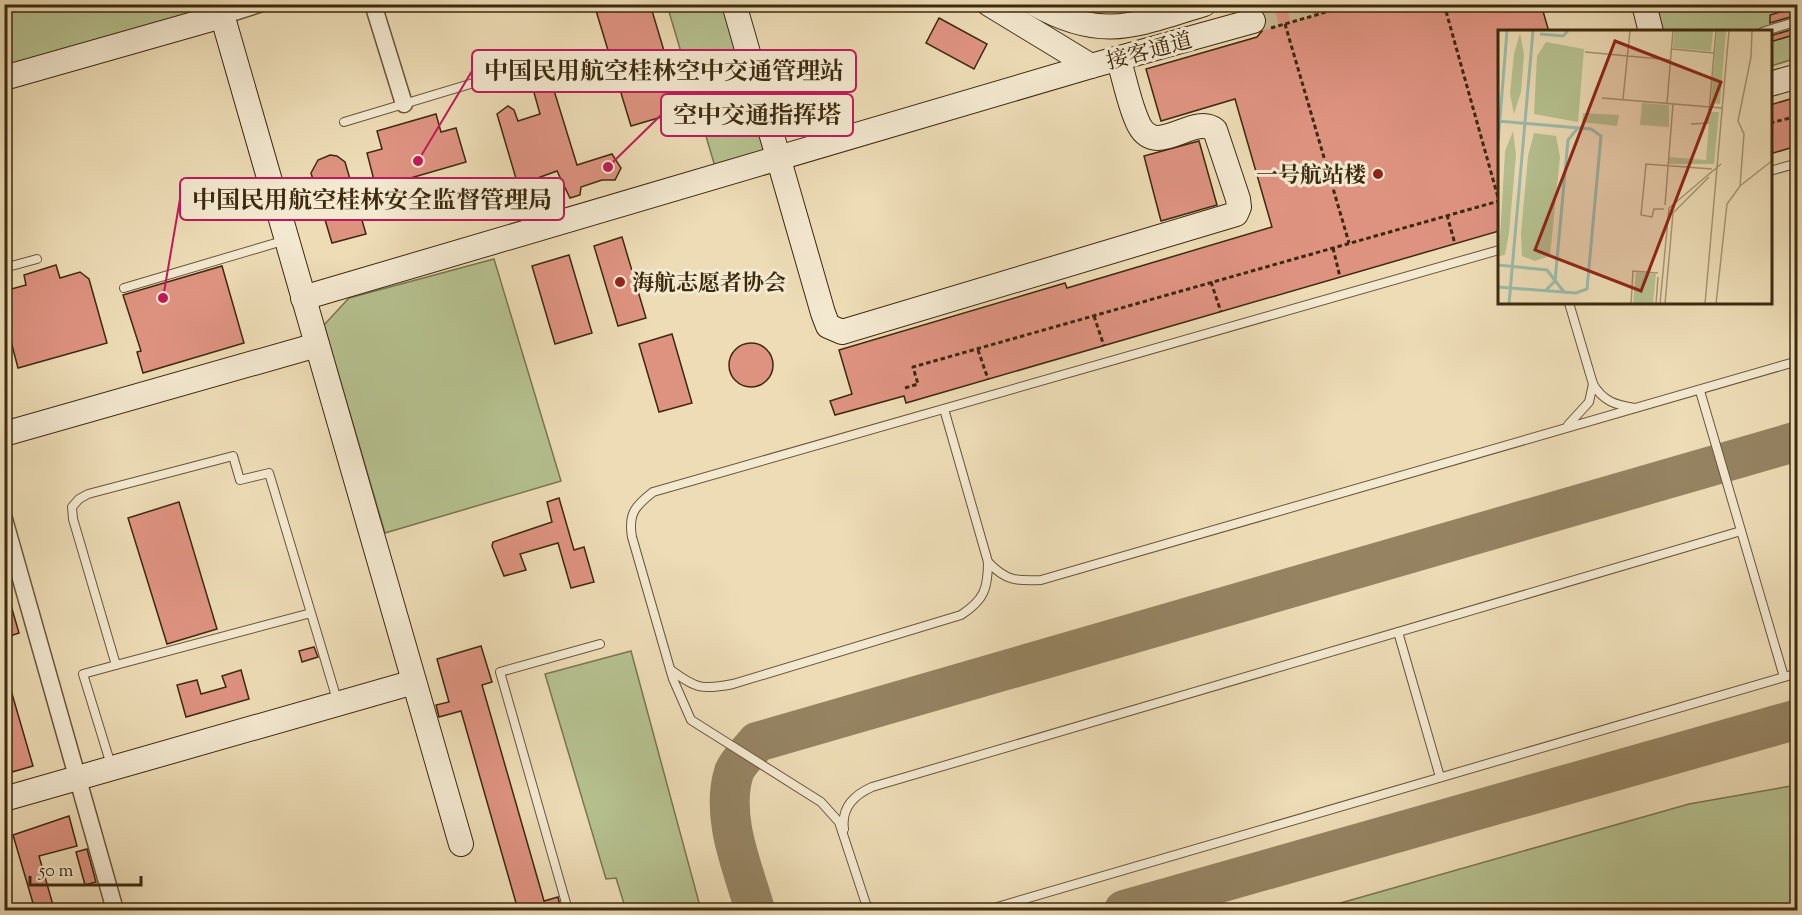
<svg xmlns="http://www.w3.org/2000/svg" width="1802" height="915" font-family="'Sorts Mill Goudy','Noto Serif SC',serif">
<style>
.green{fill:#b6c190;stroke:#7a764f;stroke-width:1.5}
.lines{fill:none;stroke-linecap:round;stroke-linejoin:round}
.taxiway{stroke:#958362;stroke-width:40}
.building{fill:#de9381;stroke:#3d2a0e;stroke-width:1.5}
.secondary-tunnel{stroke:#cab894;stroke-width:24;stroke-dasharray:24 12;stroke-linecap:butt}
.lane-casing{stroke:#695638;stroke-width:10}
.street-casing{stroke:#695638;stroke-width:19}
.secondary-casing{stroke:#3d2a0e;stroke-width:26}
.path{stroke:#3d2a0e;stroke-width:3;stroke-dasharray:4.5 3;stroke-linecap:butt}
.lane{stroke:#f3e8d0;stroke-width:8}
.street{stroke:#f3e8d0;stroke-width:16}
.secondary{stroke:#f3e8d0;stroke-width:24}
.poi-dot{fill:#8f2418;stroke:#f3e8d0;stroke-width:2}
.labels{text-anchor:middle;stroke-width:6;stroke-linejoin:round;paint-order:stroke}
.street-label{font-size:22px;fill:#3d2a0e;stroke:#f3e8d0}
.poi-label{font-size:22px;font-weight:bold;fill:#3d2a0e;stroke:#f3e8d0;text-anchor:end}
.inset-river{fill:none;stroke:#9abcaa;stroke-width:3}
.inset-road{fill:none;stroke:#a79573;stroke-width:1.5}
.view{fill:#8f2418;fill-opacity:0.15;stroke:#8f2418;stroke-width:3}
.inset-edge{fill:none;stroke:#3d2a0e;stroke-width:3}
.leader{fill:none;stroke:#c2185b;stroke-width:2}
.callout-dot{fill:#c2185b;stroke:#f3e8d0;stroke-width:2}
.callout{fill:#f3e8d0;stroke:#c2185b;stroke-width:2}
.callout-label{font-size:24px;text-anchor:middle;font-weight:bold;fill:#3d2a0e}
</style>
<rect width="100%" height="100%" fill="#eddcb6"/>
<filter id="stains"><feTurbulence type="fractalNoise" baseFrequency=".00333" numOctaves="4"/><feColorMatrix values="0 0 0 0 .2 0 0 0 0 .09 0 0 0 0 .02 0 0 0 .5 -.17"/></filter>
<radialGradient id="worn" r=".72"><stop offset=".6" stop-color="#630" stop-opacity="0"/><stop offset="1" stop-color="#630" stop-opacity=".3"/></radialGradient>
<!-- green -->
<g class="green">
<path d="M 5,5 L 188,5 L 191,16 L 5,69 Z"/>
<path d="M 667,5 L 725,5 L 769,153 L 716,170 Z"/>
<path d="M 1654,5 L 1797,5 L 1797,58 L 1771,66 L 1770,32 L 1662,31 Z"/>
<path d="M 494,259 L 561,481 L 385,533 L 324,325 L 349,298 Z"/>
<path d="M 631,651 L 701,910 L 626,910 L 616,878 L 606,879 L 545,674 Z"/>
<path d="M 1797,785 L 1797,910 L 1316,910 L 1689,804 Z"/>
</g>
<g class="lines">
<!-- taxiway -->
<g class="taxiway">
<path d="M 755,910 C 743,868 720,817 734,772 C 738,762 750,751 757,742 L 1798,441"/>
<path d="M 1124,910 L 1798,719"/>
</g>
</g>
<!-- building -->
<g class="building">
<path d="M 594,4 L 650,4 L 682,111 L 631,126 Z"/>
<path d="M 1291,4 L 1541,4 L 1549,32 L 1499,32 L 1499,231 L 906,403 L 904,396 L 835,415 L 830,401 L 852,394 L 839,350 L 1065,283 L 1067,288 L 1272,227 L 1235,99 L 1161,121 L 1146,69 L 1257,37 L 1267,25 L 1264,12 Z"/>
<path d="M 1797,7 L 1797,15 L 1770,23 L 1770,15 Z"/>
<path d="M 939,18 L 987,44 L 974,69 L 926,43 Z"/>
<path d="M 1797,28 L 1797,34 L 1770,42 L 1770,36 Z"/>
<path d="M 541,79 L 549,80 L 552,84 L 577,165 L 612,154 L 621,168 L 615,180 L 602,180 L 581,187 L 580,195 L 570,198 L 557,171 L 535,179 L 528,188 L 521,187 L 517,182 L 497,114 L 508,106 L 514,110 L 518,121 L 540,114 L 533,89 Z"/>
<path d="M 1797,97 L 1797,146 L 1770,154 L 1770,105 Z"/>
<path d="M 436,114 L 441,132 L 456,128 L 466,162 L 376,188 L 367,153 L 382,149 L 377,131 Z"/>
<path d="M 1199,141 L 1217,205 L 1161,221 L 1144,156 Z"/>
<path d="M 330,155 L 337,156 L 345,162 L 366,234 L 332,243 L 311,173 L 318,160 Z"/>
<path d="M 622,237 L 646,318 L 618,326 L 594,246 Z"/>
<path d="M 569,255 L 592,333 L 555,344 L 532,266 Z"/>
<path d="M 56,265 L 60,278 L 80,272 L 89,279 L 107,343 L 18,368 L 7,326 L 4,327 L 4,291 L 26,285 L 24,275 Z"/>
<path d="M 222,266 L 244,343 L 143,373 L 137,352 L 141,351 L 123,295 Z"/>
<path d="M 672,334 L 692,403 L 659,412 L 639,344 Z"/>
<circle cx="751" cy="365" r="22"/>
<path d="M 559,498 L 574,550 L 584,547 L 594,582 L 571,588 L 558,543 L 520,554 L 526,570 L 504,576 L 492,546 L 493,542 L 552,522 L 547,502 Z"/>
<path d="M 179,502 L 217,629 L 167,644 L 128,518 Z"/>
<path d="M 8,595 L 19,633 L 4,638 L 4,596 Z"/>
<path d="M 481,646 L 492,682 L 482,685 L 544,901 L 558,897 L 561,910 L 518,910 L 461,711 L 439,717 L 436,705 L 449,702 L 437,659 Z"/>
<path d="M 314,647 L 318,657 L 302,662 L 299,651 Z"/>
<path d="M 241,670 L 249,699 L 186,717 L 177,685 L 197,680 L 201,694 L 226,687 L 222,676 Z"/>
<path d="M 8,680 L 33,766 L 12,772 L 4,747 L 4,681 Z"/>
<path d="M 69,816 L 77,846 L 39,856 L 53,905 L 35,910 L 13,835 Z"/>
<path d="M 87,849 L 96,882 L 85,885 L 76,852 Z"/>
</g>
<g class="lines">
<!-- secondary-tunnel -->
<path class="secondary-tunnel" d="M 1253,21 L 1312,4"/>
<defs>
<g id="lane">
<path d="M 1762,32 L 1798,21"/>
<path d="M 344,122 L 550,60"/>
<path d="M 1770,171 L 1798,163"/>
<path d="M 4,268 L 37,259"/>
<path d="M 124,288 L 286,240"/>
<path d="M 1569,303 L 1593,384 C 1603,401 1615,405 1635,408"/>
<path d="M 1700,391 L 1784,677"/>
<path d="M 1568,425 L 1589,402 L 1593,384"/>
<path d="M 988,562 C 1006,581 1016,581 1041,580 L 1798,361"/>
<path d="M 311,613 L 116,665 L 73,519 L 72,507 L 79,499 L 88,494 L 233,456 L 240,480 L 269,473 L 338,703"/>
<path d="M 1398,632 L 1440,777"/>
<path d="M 671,670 C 696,689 703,690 733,684 L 961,615 C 984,600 988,589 988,562 L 944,409"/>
<path d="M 111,765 L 83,674 L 116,665"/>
<path d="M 844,829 C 841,808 854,795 872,787 L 1741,531"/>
<path d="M 568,910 L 500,672 L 600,644"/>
<path d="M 871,910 L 866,904 L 839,822 L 821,802 L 691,720 L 673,679 L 632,537 C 628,514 635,506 653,492 L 1499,250"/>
<path d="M 987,910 L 1798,673"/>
</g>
<g id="street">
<path d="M 373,4 L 404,104"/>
<path d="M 222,16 L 259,4"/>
<path d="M 4,519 L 115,910"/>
</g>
<g id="secondary">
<path d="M 219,4 L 461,844"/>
<path d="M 734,4 L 823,313 L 828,326 L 842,332 L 1236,214 L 1239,207 L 1238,199 L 1215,130 C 1193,113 1157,159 1139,125 C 1129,105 1125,79 1118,58"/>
<path d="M 989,4 L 1091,66"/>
<path d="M 1035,4 C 1103,42 1135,25 1204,4"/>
<path d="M 1644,4 L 1651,32"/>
<path d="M 4,78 L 222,16"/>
<path d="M 1770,84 L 1798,76"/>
<path d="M 303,298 L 1091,66 L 1253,21"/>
<path d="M 4,434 L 317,345"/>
<path d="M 4,799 L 414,682"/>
</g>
</defs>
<!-- lane casing -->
<use href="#lane" class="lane-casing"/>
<!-- street casing -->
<use href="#street" class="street-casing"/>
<!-- secondary casing -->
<use href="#secondary" class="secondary-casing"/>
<!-- path -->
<g class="path">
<path d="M 1285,24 L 1349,243"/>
<path d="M 1271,28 L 1354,4"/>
<path d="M 1770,123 L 1798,116"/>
<path d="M 1447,215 L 1455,244"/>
<path d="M 1333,248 L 1340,277"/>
<path d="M 1211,282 L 1221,312"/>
<path d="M 1094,316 L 1104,346"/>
<path d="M 978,350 L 988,379"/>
<path d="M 905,388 L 918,384 L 913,367 L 1499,201 L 1444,4"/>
</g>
<!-- lane -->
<use href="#lane" class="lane"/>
<!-- street -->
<use href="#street" class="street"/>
<!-- secondary -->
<use href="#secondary" class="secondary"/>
</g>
<!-- markers -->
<g class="poi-dot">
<circle cx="1378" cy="174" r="6"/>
<circle cx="620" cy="282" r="6"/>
</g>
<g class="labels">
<!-- street labels -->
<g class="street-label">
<text transform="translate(1149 50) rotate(-15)" y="8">接客通道</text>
</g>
<!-- poi labels -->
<g class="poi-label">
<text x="1366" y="182">一号航站楼</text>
<text x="632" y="290" text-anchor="start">海航志愿者协会</text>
</g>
</g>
<!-- overview -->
<g transform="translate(1498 30)">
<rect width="274" height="274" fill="#eddcb6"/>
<path d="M 176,1 L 215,1 L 213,21 L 175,18 ZM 219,1 L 228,1 L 222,74 L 213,73 ZM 22,3 L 26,24 L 23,62 L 16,84 L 12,64 L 16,24 ZM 48,12 L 86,19 L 80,92 L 36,84 L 39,26 ZM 144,73 L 171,75 L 171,97 L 142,95 ZM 212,82 L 221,82 L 216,134 L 171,134 L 171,127 L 208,130 ZM 85,83 L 121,85 L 119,96 L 84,92 ZM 15,101 L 18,125 L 11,203 L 7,225 L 1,226 L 7,121 ZM 36,103 L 58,106 L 62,127 L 52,226 L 37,231 L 24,226 L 23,203 L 30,126 ZM 138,242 L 158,244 L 155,274 L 135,274 Z" fill="#b6c190"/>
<path class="inset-river" d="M 42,4 L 65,6 L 70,1M 0,91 L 93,99 L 103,106 L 89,259 L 78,263 L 0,257M 0,113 L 9,1M 0,235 L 49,240 L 66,262M 48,260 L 57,251 L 70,110 L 79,99M 11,274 L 35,1"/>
<path class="inset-road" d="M 174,19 L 216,23M 87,22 L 173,30M 104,68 L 224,78M 125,69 L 132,1M 169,73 L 175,1M 193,94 L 210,93 L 218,1M 242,156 L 246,104 L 240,91 L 253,27 L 254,1M 167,175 L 175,74M 166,179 L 156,179 L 154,187 L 143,185 L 148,134 L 214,139M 133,274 L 135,241 L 160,243M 158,274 L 160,247M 162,274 L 171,178 L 223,134M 167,274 L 175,183 L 211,147M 207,274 L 231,1M 218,274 L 229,174 L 242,156 L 275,130"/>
<path class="view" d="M 117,11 L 223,52 L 143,261 L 37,220 Z"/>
<rect width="274" height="274" class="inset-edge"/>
</g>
<!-- callouts -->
<path class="leader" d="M418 161L472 71M608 167L661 115M163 298L180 199"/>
<g class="callout-dot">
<circle cx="418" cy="161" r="6"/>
<circle cx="608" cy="167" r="6"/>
<circle cx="163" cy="298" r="6"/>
</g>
<g class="callout">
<rect x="472" y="50" width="384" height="42" rx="6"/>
<rect x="661" y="94" width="192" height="42" rx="6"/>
<rect x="180" y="178" width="384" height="42" rx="6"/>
</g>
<g class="callout-label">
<text x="664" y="79">中国民用航空桂林空中交通管理站</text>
<text x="757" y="123">空中交通指挥塔</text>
<text x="372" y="208">中国民用航空桂林安全监督管理局</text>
</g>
<!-- margin -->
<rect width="1802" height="915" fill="none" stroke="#eddcb6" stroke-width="24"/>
<rect x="6" y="6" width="1790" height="903" fill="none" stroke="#3d2a0e" stroke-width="3"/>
<rect x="12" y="12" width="1778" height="891" fill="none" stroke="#3d2a0e" stroke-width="1.5"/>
<!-- scale -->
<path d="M30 876v9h111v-9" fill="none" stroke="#3d2a0e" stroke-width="3"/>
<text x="39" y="876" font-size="18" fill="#3d2a0e" stroke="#f3e8d0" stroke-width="4.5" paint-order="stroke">50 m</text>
<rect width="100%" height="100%" filter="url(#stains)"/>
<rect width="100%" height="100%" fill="url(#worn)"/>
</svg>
